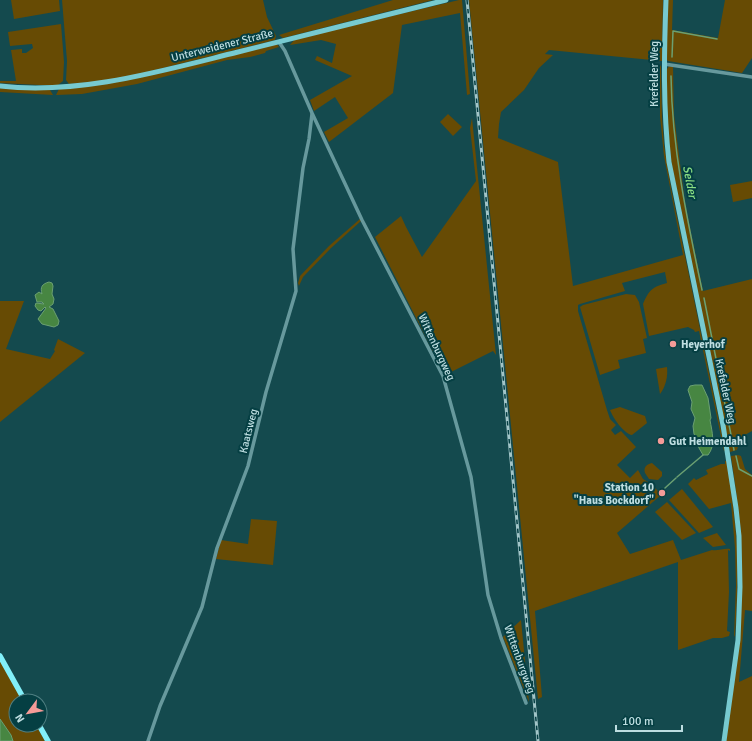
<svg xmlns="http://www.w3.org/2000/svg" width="752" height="741" font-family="Signika,sans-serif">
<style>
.green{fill:#674b04}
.water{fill:#478642;stroke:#6ba072}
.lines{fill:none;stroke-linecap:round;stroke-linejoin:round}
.stream{stroke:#6ba072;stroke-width:1.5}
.street{stroke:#67999d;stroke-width:3.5}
.secondary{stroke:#77cad0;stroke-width:5}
.primary{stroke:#82eff8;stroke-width:5.5}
.rail-casing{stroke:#a2c5c8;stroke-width:3}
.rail{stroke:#053f43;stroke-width:1.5;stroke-dasharray:4.5;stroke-linecap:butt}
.poi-dot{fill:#f59b98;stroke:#053f43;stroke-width:1.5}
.labels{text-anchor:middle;stroke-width:4;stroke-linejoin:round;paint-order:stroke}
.street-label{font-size:11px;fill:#bedee1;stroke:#053f43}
.poi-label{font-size:11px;font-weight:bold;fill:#bedee1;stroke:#053f43;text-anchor:start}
.water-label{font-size:12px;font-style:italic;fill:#8ade83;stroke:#053f43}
</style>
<rect width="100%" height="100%" fill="#144a4e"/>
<!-- green -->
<g class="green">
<path d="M 11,0 L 59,0 L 60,11 L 14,19 Z"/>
<path d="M 62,0 L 263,0 L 267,17 L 276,36 L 275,40 L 135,75 L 105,81 L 69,84 L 66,80 L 67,61 Z"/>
<path d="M 393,0 L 433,0 L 283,38 L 279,35 Z"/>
<path d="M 459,0 L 462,0 L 470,94 L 467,95 L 460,13 L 402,25 L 393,93 L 329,142 L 324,132 L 348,118 L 335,97 L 314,111 L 310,100 L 352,76 L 315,60 L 317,56 L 332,63 L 336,44 L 321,40 L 290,45 L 295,39 Z"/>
<path d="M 469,0 L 663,0 L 662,61 L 549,50 L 545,54 L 553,55 L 539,68 L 524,90 L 501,112 L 499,124 L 498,138 L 558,162 L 573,286 L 683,255 L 664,156 L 660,116 L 660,65 L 661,67 L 662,117 L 664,145 L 671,188 L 725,450 L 724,451 L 699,331 L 695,332 L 694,330 L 688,327 L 649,336 L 643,304 C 649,290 652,287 667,283 L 665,272 L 622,283 L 625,291 L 580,304 L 578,305 L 578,311 L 607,410 L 610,419 L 616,425 L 611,430 L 615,435 L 621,431 L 636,447 L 617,465 L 630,478 L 638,470 L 643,479 L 653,485 L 661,495 L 617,533 L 630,554 L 673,540 L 681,560 L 712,550 C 718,551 724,548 730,549 L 730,551 L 728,550 L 729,592 L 727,631 L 730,632 L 729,636 L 722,638 L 713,638 L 678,650 L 678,562 L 535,611 L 542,697 L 538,699 Z"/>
<path d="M 668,0 L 673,0 L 672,30 L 718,38 L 725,0 L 752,0 L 752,58 L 742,73 L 668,61 L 666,59 Z"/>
<path d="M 61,24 L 64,62 L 63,81 L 58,85 L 40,85 L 0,83 L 0,81 L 16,81 L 11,50 L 22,49 L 22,53 L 26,53 L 33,48 L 32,44 L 10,46 L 8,32 Z"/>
<path d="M 277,44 L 279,47 L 266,51 L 265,53 L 250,57 L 227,60 L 137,84 L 82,94 L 56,95 L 59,89 C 133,84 205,62 277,44 Z"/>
<path d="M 669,66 L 673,67 L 674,115 L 685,204 L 703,291 L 752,279 L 752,431 L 741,437 L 737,450 L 730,452 L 671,161 L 667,122 L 667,69 Z"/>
<path d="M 0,88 L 50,90 L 53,95 L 0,92 Z"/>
<path d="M 448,114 L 462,127 L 453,136 L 440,122 Z"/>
<path d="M 472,118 L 496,355 L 493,351 L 445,375 L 375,237 L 401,216 L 406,227 L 422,257 L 476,181 L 470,128 Z"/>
<path d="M 752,181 L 752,198 L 733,202 L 730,185 Z"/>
<path d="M 360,219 L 361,221 L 331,248 L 303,277 L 299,286 L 298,283 L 300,276 L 329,246 Z"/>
<path d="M 626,294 L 635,295 L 639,302 L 647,338 L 643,339 L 646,353 L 618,360 L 620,368 L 600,375 L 580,307 L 583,305 Z"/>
<path d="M 0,301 L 24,301 L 6,349 L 50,359 L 55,351 L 54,350 L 58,339 L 85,353 L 0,422 Z"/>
<path d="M 667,367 C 668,376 666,386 660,394 L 656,369 Z"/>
<path d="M 620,407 L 645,416 L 647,423 L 632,435 C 624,434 613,418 610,410 Z"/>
<path d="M 738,455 L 741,456 L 745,469 L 752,475 L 752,611 L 745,610 L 739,682 L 752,676 L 752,741 L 726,741 L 739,647 L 741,533 L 736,491 L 731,456 Z"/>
<path d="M 725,461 L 727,461 C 731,490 735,518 737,546 C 738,576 737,606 735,635 L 734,637 L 736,585 L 735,548 L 731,503 L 709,509 L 688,484 L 694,478 L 696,480 L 708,474 L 706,470 L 721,464 L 725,464 Z"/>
<path d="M 652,463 L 662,472 L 662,476 L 658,480 L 649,479 L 645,473 C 643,467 647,464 652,463 Z"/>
<path d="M 682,489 L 713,527 L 699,533 L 669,500 Z"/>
<path d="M 667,502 L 696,533 L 682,540 L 655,512 Z"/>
<path d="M 251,519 L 277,521 L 273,565 L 216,559 L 221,540 L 248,544 Z"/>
<path d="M 717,533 L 726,545 L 713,547 L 703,538 Z"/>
<path d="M 521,620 L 529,702 L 503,637 Z"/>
<path d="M 0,660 L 23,701 L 16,701 L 16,725 L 36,725 L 45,741 L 13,741 L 11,735 L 0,719 Z"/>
</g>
<!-- water -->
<g class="water">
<path d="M 49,282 L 52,283 L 53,286 L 52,294 L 54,299 L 53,304 L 49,307 L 53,309 L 59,321 L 58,325 L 54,327 L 42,324 L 38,319 L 46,308 L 45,307 L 41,311 L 38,310 L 35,306 L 36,303 L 44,304 L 42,302 L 37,302 L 35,295 L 39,292 L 42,294 C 40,287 42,284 49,282 Z"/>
<path d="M 695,385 L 702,385 L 708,398 L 711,418 L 710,420 C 712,432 716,445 708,455 L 703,455 L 699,448 L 696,437 L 694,434 L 693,426 L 695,418 L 691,409 L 692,402 L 688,390 L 690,386 Z"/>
<path d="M 0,719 L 11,735 L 13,741 L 0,741 Z"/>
</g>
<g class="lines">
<!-- stream -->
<g class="stream">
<path d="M 672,57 L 673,31 L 717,39"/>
<path d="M 671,76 C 672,149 687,219 702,290"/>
<path d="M 704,298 L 734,450"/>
<path d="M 736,456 L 739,469 L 752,476"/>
<path d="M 677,477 L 703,455"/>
<path d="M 665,488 L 676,478"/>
</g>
<!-- street -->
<g class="street">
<path d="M 279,42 L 285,51 L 312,113 L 362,220 L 443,376 L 471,477 L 488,595 L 501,638 L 526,703"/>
<path d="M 664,64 L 752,77"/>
<path d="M 148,741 L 160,706 L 202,607 L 217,548 L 248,466 L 266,392 L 296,291 L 293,249 L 303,168 L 309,139 L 312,114"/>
</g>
<!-- secondary -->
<g class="secondary">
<path d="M 666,0 C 664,54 663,108 669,162 L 723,425 L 736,508 L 739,536 L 740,587 L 738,640 L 724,741"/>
<path d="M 0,86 C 80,95 161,71 238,52 C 307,35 377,17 446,0"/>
</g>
<!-- primary -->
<g class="primary">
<path d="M 0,656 L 25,701"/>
<path d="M 39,725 L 48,741"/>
</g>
<defs>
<path id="rail" d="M 467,0 L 538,741"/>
</defs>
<!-- rail casing -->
<use href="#rail" class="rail-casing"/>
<!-- rail -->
<use href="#rail" class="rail"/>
</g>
<!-- markers -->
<g class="poi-dot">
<circle cx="673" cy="344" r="4"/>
<circle cx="661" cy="441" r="4"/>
<circle cx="662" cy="493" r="4"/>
</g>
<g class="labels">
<!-- street labels -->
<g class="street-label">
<text transform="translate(222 45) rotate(-14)" y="4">Unterweidener Straße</text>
<text transform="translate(654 74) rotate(-90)" y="4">Krefelder Weg</text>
<text transform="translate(437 347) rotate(65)" y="4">Wittenburgweg</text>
<text transform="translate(726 391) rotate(78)" y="4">Krefelder Weg</text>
<text transform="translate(248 431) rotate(-76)" y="4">Kaatsweg</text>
<text transform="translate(520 659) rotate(70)" y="4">Wittenburgweg</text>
</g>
<!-- poi labels -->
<g class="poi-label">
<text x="681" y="348">Heyerhof</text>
<text x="669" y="445">Gut Heimendahl</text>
<text x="654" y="491" text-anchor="end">Station 10<tspan x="654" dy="13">"Haus Bockdorf"</tspan></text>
</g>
<!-- water labels -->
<g class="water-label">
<text transform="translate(690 182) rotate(79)" y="4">Selder</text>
</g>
</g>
<!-- north arrow -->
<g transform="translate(28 713) rotate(238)"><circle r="19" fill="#053f43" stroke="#4f7f82"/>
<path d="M0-3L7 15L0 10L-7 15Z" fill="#f59b98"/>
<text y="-6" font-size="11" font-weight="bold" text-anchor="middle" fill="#bedee1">N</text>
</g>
<!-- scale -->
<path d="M616 725v6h66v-6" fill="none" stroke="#bedee1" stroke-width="2"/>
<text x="622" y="725" font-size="12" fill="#bedee1" stroke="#053f43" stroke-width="3" paint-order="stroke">100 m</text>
</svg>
